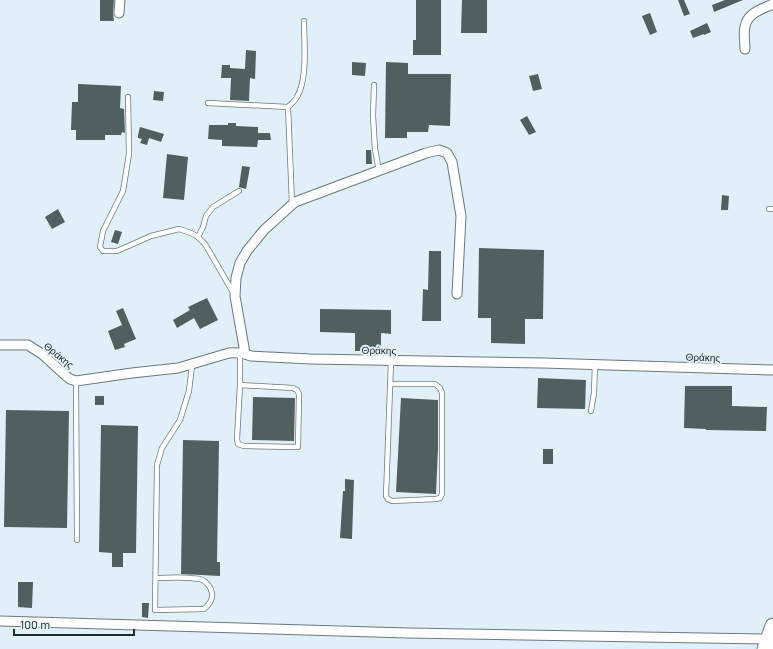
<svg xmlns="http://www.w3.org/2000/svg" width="773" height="649" font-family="Barlow,sans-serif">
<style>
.building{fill:#506061}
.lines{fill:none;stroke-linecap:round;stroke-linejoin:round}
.service-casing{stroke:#6a777e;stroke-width:6}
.minor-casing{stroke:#6a777e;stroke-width:11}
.primary-casing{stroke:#6a777e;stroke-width:17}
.service{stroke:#fff;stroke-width:4.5}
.minor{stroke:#fff;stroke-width:9}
.primary{stroke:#fff;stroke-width:15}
.labels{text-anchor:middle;stroke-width:4;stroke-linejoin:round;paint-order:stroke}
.street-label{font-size:10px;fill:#23282b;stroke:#e1f0f8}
</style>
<rect width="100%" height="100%" fill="#e1f0f8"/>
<!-- building -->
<g class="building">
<path d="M 100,0 L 114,0 L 113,13 L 114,21 L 100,21 Z"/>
<path d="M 416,0 L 441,0 L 441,55 L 413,55 L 413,40 L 416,40 Z"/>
<path d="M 462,0 L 487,0 L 487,33 L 461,33 Z"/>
<path d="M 678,0 L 684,0 L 690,14 L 684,16 Z"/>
<path d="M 725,0 L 743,0 L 714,12 L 712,5 Z"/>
<path d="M 650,13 L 657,32 L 650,35 L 642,16 Z"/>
<path d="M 707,23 L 711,32 L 704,35 L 704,34 L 693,38 L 690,31 Z"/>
<path d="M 246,50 L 256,51 L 255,79 L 250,78 L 249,101 L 230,100 L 231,78 L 221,78 L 222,65 L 230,65 L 230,68 L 245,69 Z"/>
<path d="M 352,62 L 366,63 L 365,76 L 352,75 Z"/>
<path d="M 386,62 L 408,63 L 408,74 L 451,74 L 450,126 L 429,125 L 428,132 L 407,132 L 407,138 L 385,138 Z"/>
<path d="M 538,74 L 542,89 L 533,91 L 529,76 Z"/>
<path d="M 78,84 L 121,86 L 120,108 L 124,109 L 125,133 L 122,132 L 121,135 L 105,135 L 105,140 L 76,140 L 76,130 L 71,130 L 72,102 L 78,102 Z"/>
<path d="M 154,91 L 164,92 L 163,101 L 153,100 Z"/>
<path d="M 527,116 L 536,132 L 529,135 L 520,120 Z"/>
<path d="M 228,123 L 236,123 L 236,126 L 258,127 L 258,133 L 270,133 L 271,140 L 258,140 L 257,147 L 222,146 L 222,140 L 208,139 L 209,125 L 228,125 Z"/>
<path d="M 140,127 L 164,134 L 161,142 L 149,138 L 147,145 L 140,143 L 142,139 L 138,138 L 138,135 Z"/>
<path d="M 366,150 L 371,150 L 372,164 L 366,164 Z"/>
<path d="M 167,154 L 188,157 L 184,200 L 163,198 Z"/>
<path d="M 242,166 L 250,167 L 246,189 L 239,187 Z"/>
<path d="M 722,195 L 729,196 L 728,210 L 721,210 Z"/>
<path d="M 58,209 L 65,222 L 52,229 L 45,217 Z"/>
<path d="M 115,230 L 122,232 L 118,244 L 111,242 Z"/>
<path d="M 479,248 L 544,250 L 543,319 L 525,319 L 525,344 L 491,343 L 491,318 L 478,318 Z"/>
<path d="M 429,251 L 441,251 L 441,321 L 422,321 L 423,289 L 428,290 Z"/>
<path d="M 207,298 L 218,320 L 200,329 L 194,318 L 177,328 L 173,320 L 190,310 L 188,307 Z"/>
<path d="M 123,308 L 136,339 L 124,344 L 125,347 L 115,350 L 108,331 L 122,325 L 116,311 Z"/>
<path d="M 320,309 L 391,310 L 391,334 L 381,333 L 381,351 L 355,351 L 355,333 L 320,332 Z"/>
<path d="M 538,378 L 586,380 L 585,409 L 537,408 Z"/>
<path d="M 685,386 L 732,386 L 732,406 L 767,407 L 766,431 L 706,430 L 706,429 L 684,428 Z"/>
<rect x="95" y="396" width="9" height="9"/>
<path d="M 253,397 L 295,398 L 294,441 L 252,440 Z"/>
<path d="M 401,398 L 438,400 L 438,448 L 436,494 L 396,492 Z"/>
<path d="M 6,410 L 69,411 L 67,528 L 4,527 Z"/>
<path d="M 101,425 L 138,426 L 136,553 L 123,553 L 123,567 L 112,567 L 112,553 L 99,552 Z"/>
<path d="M 183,440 L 219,441 L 217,562 L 220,562 L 220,576 L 181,574 Z"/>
<rect x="543" y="449" width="10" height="15"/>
<path d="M 345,479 L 354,480 L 352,539 L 340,538 L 343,491 L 345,491 Z"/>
<path d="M 18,582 L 33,582 L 32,608 L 18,607 Z"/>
<path d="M 142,603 L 149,603 L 148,618 L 142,617 Z"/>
</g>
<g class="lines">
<defs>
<g id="service">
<path d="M 374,85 L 373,116 L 375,149 L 379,171"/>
<path d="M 128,97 L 129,154 L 123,191 L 103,231 L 100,247 L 103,251 L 117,251 L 151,236 L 179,229 L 191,233 L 198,237 L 205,244 L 234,294"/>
<path d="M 208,103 L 288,107"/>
<path d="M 292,203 L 288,107 C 291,104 295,101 297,97 C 308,78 304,43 304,21"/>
<path d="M 769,209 L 773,209"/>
<path d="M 198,237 L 203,227 L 206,216 L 213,207 L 239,191"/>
<path d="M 76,381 L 77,540"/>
<path d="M 390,384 L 435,384 L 440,388 L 442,393 L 442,494 L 440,498 L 436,499 L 392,501 L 388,499 L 386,496 L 391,361"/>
<path d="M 240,385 L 293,388 L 297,390 L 299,394 L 298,447 L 244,446 L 238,444 L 237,439 L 240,385 L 240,353"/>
<path d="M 591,411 L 594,393 L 595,364"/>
<path d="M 156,578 C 167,578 179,577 191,578 C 193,579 197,578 200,579 C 206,581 211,587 212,593 C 213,600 209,605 204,609 L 155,610 L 157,465 L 162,448 L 180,420 L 189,391 L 192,365"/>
</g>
<g id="minor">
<path d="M 119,13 L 120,0"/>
<path d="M 745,49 C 745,42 743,34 745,27 C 747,13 762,9 773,4"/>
<path d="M 0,345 L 28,345 L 42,354 L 65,375 L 70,379 L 76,381 L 132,373 L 178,368 L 229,353 C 238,352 244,353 251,356 L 311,359 L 543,363 L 773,370"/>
<path d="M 245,353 L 235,296 L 236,278 L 240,263 L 247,251 L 264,230 L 295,202 L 426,153 L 439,150 L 447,153 L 452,162 L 461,216 L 457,294"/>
<path d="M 0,621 L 408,633 L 768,639 L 772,637"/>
</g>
<path id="primary" d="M 765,649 L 773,626"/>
</defs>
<!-- service casing -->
<use href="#service" class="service-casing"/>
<!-- minor casing -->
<use href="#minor" class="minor-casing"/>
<!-- primary casing -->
<use href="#primary" class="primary-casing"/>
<!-- service -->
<use href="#service" class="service"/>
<!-- minor -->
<use href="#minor" class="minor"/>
<!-- primary -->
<use href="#primary" class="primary"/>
</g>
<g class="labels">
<!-- street labels -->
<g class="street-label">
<text transform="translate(379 350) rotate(1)" y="4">Θράκης</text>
<text transform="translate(59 355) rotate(39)" y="4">Θράκης</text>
<text transform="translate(703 357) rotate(2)" y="4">Θράκης</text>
</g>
</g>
<!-- scale -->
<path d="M14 629v6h120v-6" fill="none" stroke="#23282b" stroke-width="2"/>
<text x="20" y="629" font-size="12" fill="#23282b" stroke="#e1f0f8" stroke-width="3" paint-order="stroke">100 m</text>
</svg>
